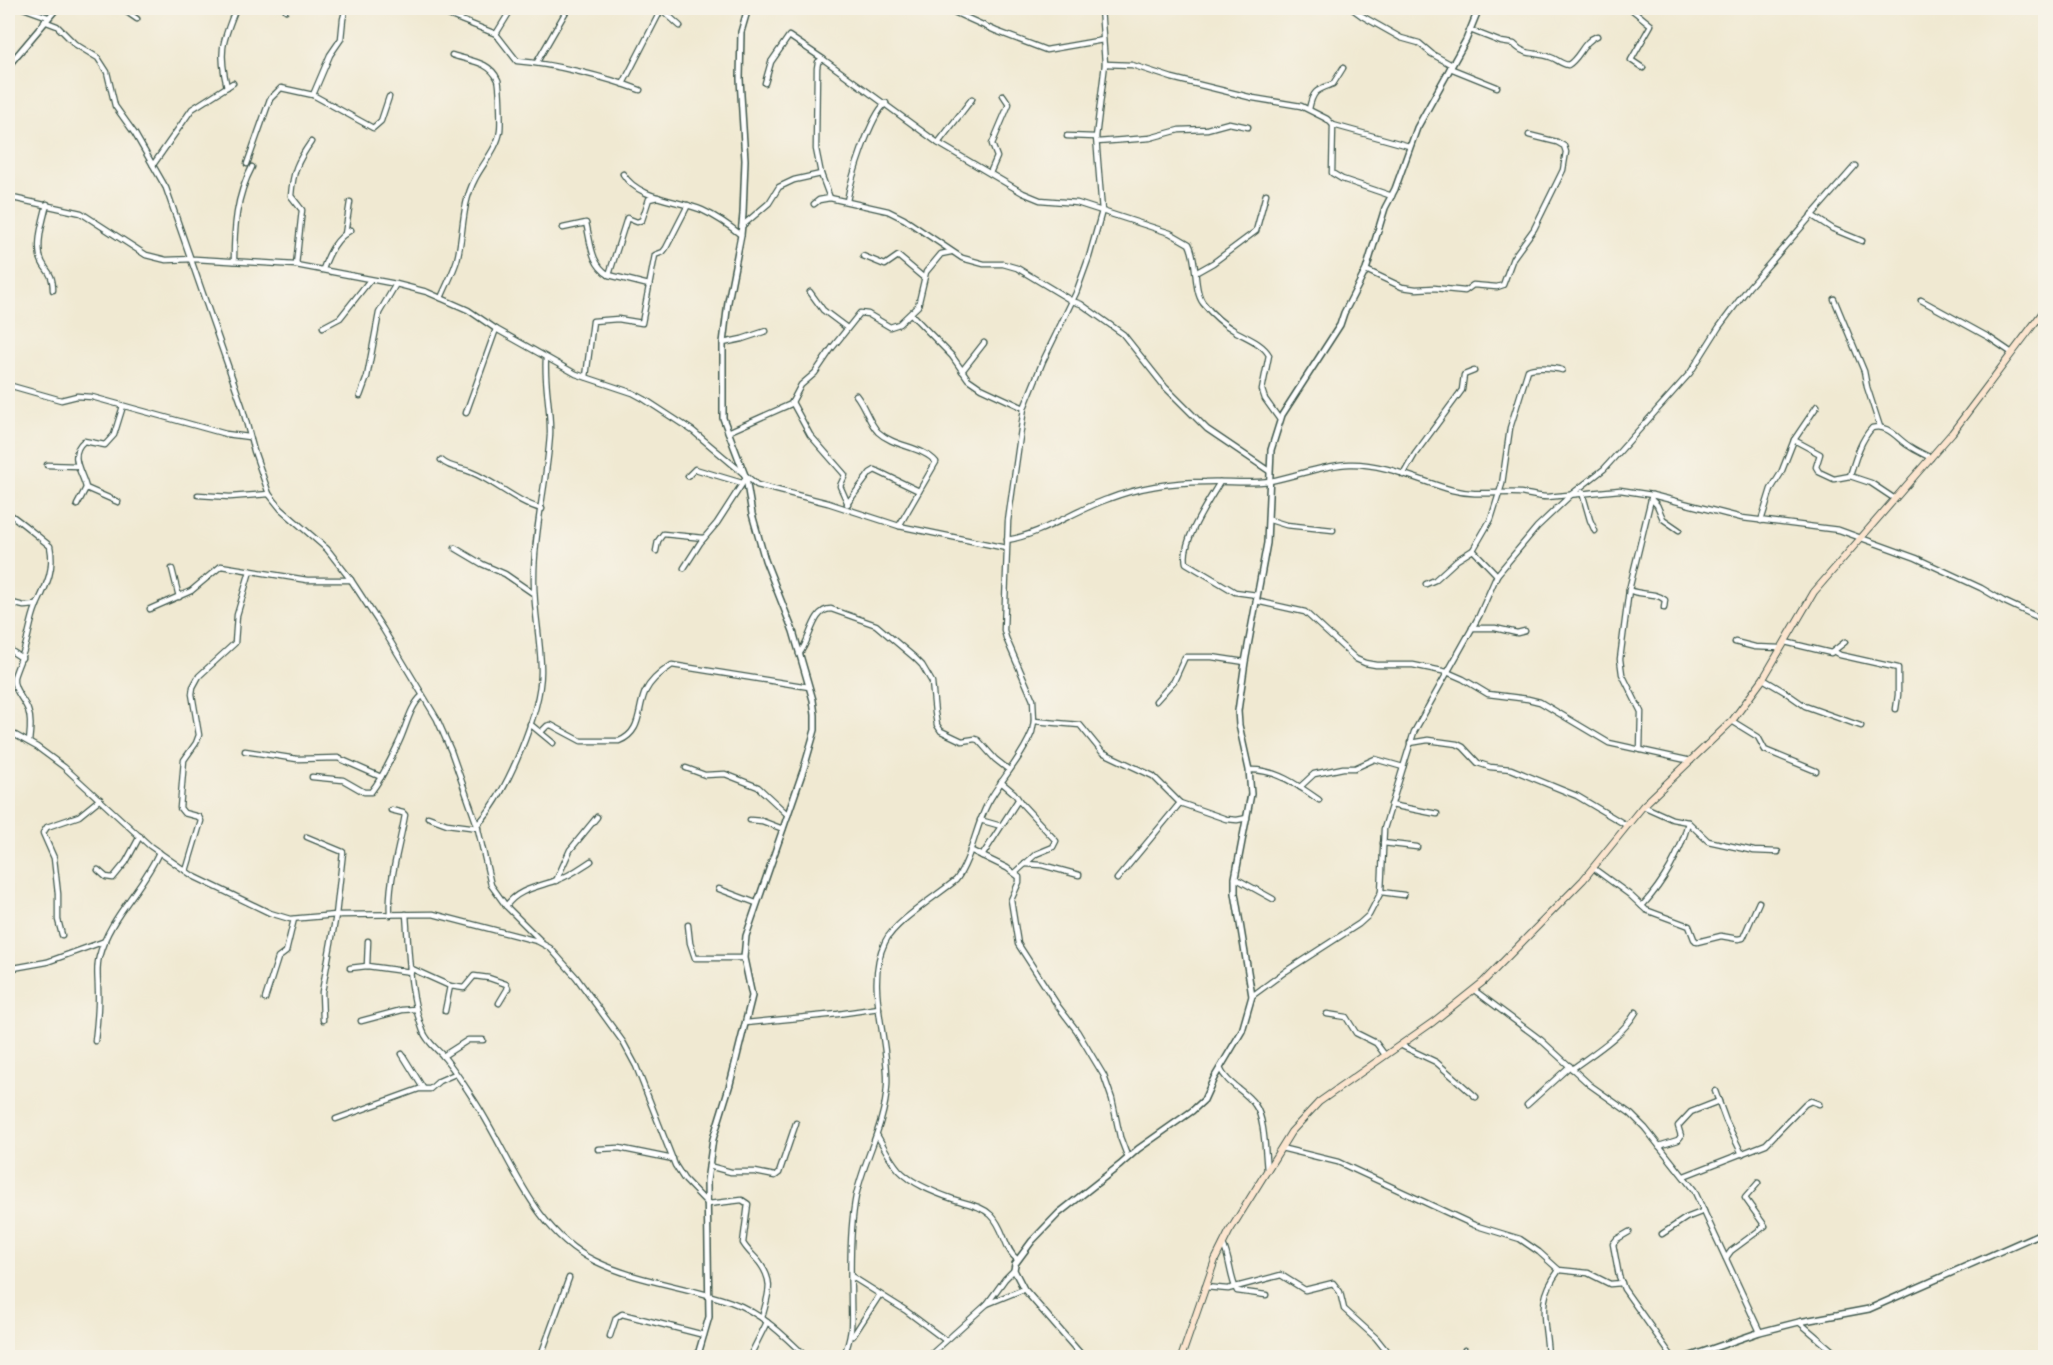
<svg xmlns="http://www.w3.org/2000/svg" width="2053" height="1365" font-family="Itim,sans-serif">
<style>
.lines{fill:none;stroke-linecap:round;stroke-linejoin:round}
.minor-casing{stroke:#3e574c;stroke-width:7}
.tertiary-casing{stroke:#3e574c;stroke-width:8}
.secondary-casing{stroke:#3e574c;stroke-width:8}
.minor{stroke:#fff;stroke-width:4.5}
.tertiary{stroke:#fff;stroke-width:5}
.secondary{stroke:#fce5cf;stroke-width:6}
</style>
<rect width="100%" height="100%" fill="#f7f3e8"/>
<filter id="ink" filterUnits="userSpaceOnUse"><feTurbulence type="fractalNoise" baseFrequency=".0167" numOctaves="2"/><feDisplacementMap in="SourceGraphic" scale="12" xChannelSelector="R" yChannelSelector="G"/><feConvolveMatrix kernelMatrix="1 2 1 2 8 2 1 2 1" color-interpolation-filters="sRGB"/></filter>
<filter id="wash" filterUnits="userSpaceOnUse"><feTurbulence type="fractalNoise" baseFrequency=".008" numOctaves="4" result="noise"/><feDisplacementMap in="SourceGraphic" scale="24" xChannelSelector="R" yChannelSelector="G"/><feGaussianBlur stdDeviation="1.35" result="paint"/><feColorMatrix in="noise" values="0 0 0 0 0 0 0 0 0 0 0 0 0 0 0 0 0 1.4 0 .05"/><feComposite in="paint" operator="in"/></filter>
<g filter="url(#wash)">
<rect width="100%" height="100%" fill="#f0e9d2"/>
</g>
<g filter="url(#ink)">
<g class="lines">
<defs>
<g id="minor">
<path d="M 23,8 L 48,17"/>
<path d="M 121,8 L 137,19"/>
<path d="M 431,8 L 496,34 L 517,61 C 554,64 606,77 640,90"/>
<path d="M 660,8 L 680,26"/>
<path d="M 945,8 L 996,31 L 1046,50 L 1103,40"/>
<path d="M 1351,8 L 1362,16 L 1401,38 L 1419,43 L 1432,54 L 1452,65"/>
<path d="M 1630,8 L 1651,25 L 1631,60 L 1643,68"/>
<path d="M 286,10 L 287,8"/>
<path d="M 44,21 L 57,26 L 75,44 L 98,58 L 107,72 L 115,106 L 135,134 L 166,188 L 242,406 L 254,451 L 269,494 L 281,509 L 327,549 L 351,580 L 383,629 L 437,719 L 451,751 L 477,825 L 491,885 L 506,906 L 541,941"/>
<path d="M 1470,30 L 1501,42 L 1514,44 C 1524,56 1537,52 1550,57 C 1557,59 1561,64 1568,65 C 1580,58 1583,41 1597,36"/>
<path d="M 496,34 L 512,8"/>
<path d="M 537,62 L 568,8"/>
<path d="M 1105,64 L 1132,65 L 1172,78 L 1253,98 L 1301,106 L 1327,119 L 1333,125 L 1332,173 L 1342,179 L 1392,196"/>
<path d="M 1450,68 L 1497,87"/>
<path d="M 765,83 L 771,62 L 789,36 L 823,59"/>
<path d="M 623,84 L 662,8"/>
<path d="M 227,87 C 218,50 223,41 236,8"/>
<path d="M 313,95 L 330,55 L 341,39 L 343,19 L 346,8"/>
<path d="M 1309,109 C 1313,90 1317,90 1333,84 L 1343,68"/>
<path d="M 1333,125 L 1409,146"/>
<path d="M 1067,136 L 1096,137"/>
<path d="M 1097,142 L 1150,138 L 1179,130 L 1207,129 L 1229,123 L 1248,127"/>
<path d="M 938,143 L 972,99"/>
<path d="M 247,164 L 270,99 L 281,88 L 313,95 L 373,128 L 381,121 L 389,97"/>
<path d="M 153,165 L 192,109 L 233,83"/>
<path d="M 990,173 L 997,157 L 992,144 L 1009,104 L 1003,95"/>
<path d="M 623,174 C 638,199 677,200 702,210 C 715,216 730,226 741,235"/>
<path d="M 8,197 L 81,213 L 146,255 L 166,260 L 195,259 L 296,265 L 396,284 L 427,292 L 468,310 L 496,329 L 576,374 L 633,393 L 644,399 L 693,431 L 757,485 L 828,503 L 899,526 L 1006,548"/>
<path d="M 830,198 L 821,174 L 816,149 L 817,68 L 818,62 L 823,59 L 938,143 L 1023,193 L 1040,200 L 1077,203 L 1170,233 L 1189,244 C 1198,261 1193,290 1203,303 C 1211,313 1223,324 1235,331 C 1247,338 1262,343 1269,355 L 1262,390 L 1265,399 L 1280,420"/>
<path d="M 847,201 C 851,179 870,116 886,103"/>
<path d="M 47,204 C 43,221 37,239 40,256 C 43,271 53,269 53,290"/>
<path d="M 814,204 L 819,200 L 830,198 L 888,211 L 904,219 L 962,258 L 984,264 L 1003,264 L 1017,268 L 1072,301 L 1081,304 L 1123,334 L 1165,387 L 1207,429 L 1269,471"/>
<path d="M 1811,215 L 1833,229 L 1862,241"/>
<path d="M 742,226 L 769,203 L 779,187 L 794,180 L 821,174"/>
<path d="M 563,228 L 586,223 C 591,241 590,264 609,275 L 627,218 L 637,222 L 642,220 L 649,199 L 658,197"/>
<path d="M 345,234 L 350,202"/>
<path d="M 863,256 L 885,265 L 898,256 L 924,278"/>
<path d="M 234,261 C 234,228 236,197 252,167"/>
<path d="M 296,265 L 302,210 L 291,196 C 293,171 297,162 311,142"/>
<path d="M 323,269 C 329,253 336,238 351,230"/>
<path d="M 1366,270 L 1402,287 L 1416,289 L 1434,288 L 1465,291 L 1473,285 L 1497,287 L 1503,285 L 1513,258 L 1534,229 L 1563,170 L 1566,152 L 1564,146 L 1557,142 L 1529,135"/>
<path d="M 1197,272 L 1213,263 L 1256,231 L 1266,194"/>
<path d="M 609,275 L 649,285"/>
<path d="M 810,292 L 823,310 L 847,328"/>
<path d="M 441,298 C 446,286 453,273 457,260 C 464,234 461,205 475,179 C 482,165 498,147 500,131 C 501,124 500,85 498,80 C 490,61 469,61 452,55"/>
<path d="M 1834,299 L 1864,371 L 1867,387 L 1880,427"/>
<path d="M 1921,300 L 1990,338 L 2012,353"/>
<path d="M 911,314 L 952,356 L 968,379 L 981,388 L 1024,408"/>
<path d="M 323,327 L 340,318 L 370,280"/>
<path d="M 723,343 L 742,339 L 766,331"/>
<path d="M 962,371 L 984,343"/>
<path d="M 586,377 L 593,321 L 618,319 L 642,323 L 655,255 L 663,252 L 666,248 L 688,205"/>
<path d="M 8,385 L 61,400 L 77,396 L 92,397 L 226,434 L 249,437"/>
<path d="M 856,395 C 865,406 869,423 878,432 C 894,447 922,446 936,462 L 899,526"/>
<path d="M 360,396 L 367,377 L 379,313 L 396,284"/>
<path d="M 792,402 L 810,435 L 845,475 L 840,486 L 848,504"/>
<path d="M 466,413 L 496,329"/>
<path d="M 728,432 L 791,404 L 801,385 L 815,373 L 832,348 L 860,313 L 868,314 L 890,327 L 899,324 L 918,306 L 926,272 L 941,254 L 951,252"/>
<path d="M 1794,440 L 1820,454 L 1816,467 L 1819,472 L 1834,479 L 1850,476 L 1871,483 L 1895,499"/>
<path d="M 441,460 C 451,469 460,467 471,472 C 496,482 516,502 542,509"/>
<path d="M 47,465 L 77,466"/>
<path d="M 1403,475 L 1415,454 L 1462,390 L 1464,375 L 1474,371"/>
<path d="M 688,476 L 695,469 L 742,483"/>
<path d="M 1850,476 C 1855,460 1860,441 1872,428 C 1889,424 1897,439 1909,446 C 1916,451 1924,454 1931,458"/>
<path d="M 1220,482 C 1209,501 1181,541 1186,563 L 1235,592 L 1257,595"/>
<path d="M 86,488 L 118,502"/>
<path d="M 1582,492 L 1590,520 L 1595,531"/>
<path d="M 198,495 L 230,497 L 269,494"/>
<path d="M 1651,499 L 1657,505 L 1663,519 L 1679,530"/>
<path d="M 847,504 L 870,473 L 875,470 L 919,491"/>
<path d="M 77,505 L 86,488 C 83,473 67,455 84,441 L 105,445 L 114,435 L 123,406"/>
<path d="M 8,513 C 23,523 36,535 50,546 C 55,570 46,586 36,607 C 31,619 29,634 25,647 C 22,657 17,667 14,677 C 12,689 24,699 28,710 C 32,720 30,732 29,742"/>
<path d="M 1270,520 L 1286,525 L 1333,530"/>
<path d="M 1761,521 L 1771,489 L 1781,473 L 1794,440 L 1817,406"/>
<path d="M 1007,540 C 1043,534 1073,511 1108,499 C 1139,487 1173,482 1206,482 C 1227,481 1249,484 1270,481 C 1297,476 1322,465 1350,464 C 1385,463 1419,481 1452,490 C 1475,496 1497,492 1520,493 C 1529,494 1537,497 1547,497 L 1620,490 L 1652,495 L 1742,518 L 1839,530 L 1916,558 L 1981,588 L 2003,601 L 2046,621"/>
<path d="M 455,548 L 482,564 L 505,574 L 534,594"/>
<path d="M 1473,550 L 1497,575"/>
<path d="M 656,551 L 658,541 L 663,534 L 704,538"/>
<path d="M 684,568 L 700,543 L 717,523 L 746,478"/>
<path d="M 172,569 L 179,597"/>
<path d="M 1426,584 L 1435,580 L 1457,560 L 1473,550 L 1491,519 L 1502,484 L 1510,428 L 1528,370 C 1534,366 1555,368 1562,370"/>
<path d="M 1629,590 C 1641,596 1654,591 1665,600 L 1664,608"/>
<path d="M 1256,601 L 1305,612 L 1356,659 L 1365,663 L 1376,665 L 1413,665 L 1447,672 L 1463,679 L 1488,694 L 1528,699 L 1540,702 L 1609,743 L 1691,761"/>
<path d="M 8,602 L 24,606 L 37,605"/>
<path d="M 150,609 L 191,591 L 221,566 L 307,580 L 351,580"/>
<path d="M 1472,628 L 1495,628 L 1517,633 L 1525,631"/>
<path d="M 1735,642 L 1755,647 L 1781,648"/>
<path d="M 1785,642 L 1831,653 L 1845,642"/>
<path d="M 8,649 L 22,658"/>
<path d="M 1835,652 L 1840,655 L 1898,668 L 1898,695 L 1896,709"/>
<path d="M 799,654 C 811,641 812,609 831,609 L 876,625 L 915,658 L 922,665 L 932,682 L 935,713 L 937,725 L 941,731 L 962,741 L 975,739 L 978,740 L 995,759 L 1009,770"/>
<path d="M 1763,679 L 1785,692 L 1805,706 L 1861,726"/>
<path d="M 1156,701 L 1174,681 L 1185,657 L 1212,657 L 1245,662"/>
<path d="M 1034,721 L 1080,725 L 1102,752 L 1153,776 L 1180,803 L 1226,819 L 1237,820 L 1247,818"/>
<path d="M 1732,721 L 1758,737 L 1765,750 L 1816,771"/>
<path d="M 530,724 L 553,743"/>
<path d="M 8,731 L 37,747 L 64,767 L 150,846 L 170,860 L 193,876 L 270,913 L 290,919 L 336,915 L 433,914 L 537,941 L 550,948 L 576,977 L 623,1042 L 636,1066 L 675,1165 L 684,1179 L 708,1204 L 742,1200 L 748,1204 L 743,1243 C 747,1250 753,1255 759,1262 C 775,1283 768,1294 762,1318"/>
<path d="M 541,732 L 547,726 L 551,725 L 581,741 L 619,741 C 642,732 637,710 645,692 C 650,681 661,672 672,665 L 809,687"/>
<path d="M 1410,743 L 1428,740 L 1457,744 L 1463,747 L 1478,763 L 1490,767 L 1511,769 L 1577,796 L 1626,825"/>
<path d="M 1640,750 L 1641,712 L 1622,674 L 1620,659 L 1629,590 L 1652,495"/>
<path d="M 245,751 L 297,759 L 338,758 L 381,777"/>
<path d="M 686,768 L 705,775 L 725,774 L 758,787 L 788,815"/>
<path d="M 1249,770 C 1276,769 1298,785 1319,800"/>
<path d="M 312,777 L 343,780 L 364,792 L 371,792 C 383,777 391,759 399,742 C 406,728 410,706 422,696"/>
<path d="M 1001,782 L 1014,793 L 1021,803 L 1056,841 L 1053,847 L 1036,854 L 1015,873"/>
<path d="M 1300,787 L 1314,774 L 1343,768 L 1355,768 L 1375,759 L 1403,767"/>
<path d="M 1391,805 L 1437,814"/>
<path d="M 1643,806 L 1672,819 L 1688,822 L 1708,841 L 1754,851 L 1778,852"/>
<path d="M 428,817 L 447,824 L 478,828"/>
<path d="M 750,820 L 762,821 L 783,829"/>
<path d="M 980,820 L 1001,826"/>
<path d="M 477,825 C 506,796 541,712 541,671 C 541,640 533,608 534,576 C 534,529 547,482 550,435 C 551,409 544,384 546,358"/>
<path d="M 307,837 L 343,852 L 336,915 L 322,992 L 323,1020"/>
<path d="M 1383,843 L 1417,847"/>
<path d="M 970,850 L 1007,868 L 1019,877 L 1019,882 L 1011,900 L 1018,944 L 1058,1006 L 1077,1031 L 1104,1076 L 1112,1099 L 1120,1137 L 1128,1158"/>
<path d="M 982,856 L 1018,800"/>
<path d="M 1025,864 L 1042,865 L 1079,875"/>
<path d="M 1593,868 L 1630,895 L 1646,910 L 1689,926 L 1694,939 L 1697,942 L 1721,936 L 1738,939 L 1743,938 L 1759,902"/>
<path d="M 98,870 L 106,877 L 113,878 L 126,862 L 140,836"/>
<path d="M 186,871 L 201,821 L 199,817 L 184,813 L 180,808 L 184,760 L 196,743 L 199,735 L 192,694 L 193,687 L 199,676 L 235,643 L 237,615 L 250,571"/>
<path d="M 1235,878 L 1273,899"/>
<path d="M 1117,879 L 1180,803"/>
<path d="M 556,881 L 570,850 L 597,817"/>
<path d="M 719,889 L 756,903"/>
<path d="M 1381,892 L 1404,895"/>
<path d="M 506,906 C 518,889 538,887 557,880 C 570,876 580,868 591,861"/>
<path d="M 1642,906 C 1663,883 1681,853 1688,822"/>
<path d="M 406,914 C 409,953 409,994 423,1031 C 427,1042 436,1048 443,1056 C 453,1068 463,1083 472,1097 C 510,1153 530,1229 595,1261 C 638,1282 686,1286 731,1302 C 760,1312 785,1336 807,1358"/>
<path d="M 390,915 C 388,881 399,849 405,815 L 403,813 L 391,810"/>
<path d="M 688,925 L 690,943 L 695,958 L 744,958"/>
<path d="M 62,935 L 58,920 L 58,894 L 54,858 L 43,833 L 47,827 L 79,816 L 100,799"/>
<path d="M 367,966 L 368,941"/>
<path d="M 350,968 L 367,966 L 411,972"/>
<path d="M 410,968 L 450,986"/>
<path d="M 8,969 L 47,962 L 105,941"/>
<path d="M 1474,990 L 1541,1040 L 1590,1085 L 1631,1114 L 1645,1128 L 1694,1190 L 1760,1332"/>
<path d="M 1252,996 L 1286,971 L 1359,924 L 1369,915 L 1381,892 L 1384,829 L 1414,732 L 1479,616 L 1497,575 L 1537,527 L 1573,493 L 1604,469 L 1690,373 L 1719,327 L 1749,287 L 1855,166"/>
<path d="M 265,999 L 278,958 L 286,952 L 294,919"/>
<path d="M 445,1011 L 450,986 L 464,988 L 474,976 L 489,978 L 506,984 L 508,988 L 499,1003"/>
<path d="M 1327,1014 L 1346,1017 L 1356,1033 L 1376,1043 L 1385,1055"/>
<path d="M 361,1021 L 402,1010 L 416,1009"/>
<path d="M 746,1023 L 838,1014 L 879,1008"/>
<path d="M 95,1041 C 97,1024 99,1006 98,989 C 98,978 96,968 99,957 C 109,917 143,889 159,852"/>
<path d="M 1400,1045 L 1436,1062 L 1476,1097"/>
<path d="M 402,1054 L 423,1088"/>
<path d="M 443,1056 L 468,1040 L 483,1040"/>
<path d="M 1220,1068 C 1227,1085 1245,1090 1255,1105 C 1265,1118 1265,1153 1267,1170"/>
<path d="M 1572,1069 C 1595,1052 1622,1036 1636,1012"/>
<path d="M 1715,1091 L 1726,1121 L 1742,1154"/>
<path d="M 1527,1105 L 1570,1066"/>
<path d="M 336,1119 L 419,1089 L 430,1089 L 439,1081 L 455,1074"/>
<path d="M 877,1135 C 884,1147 890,1160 899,1170 C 912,1184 936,1193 953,1199 C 967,1204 980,1205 991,1215 C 1004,1227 1005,1251 1017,1259"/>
<path d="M 1659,1146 L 1678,1140 L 1681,1136 L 1678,1126 L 1691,1112 L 1719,1101"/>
<path d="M 1281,1148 L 1338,1162 L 1474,1225 L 1520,1239 L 1539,1252 L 1559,1270 L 1588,1273 L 1610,1284 L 1622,1283"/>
<path d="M 598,1149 L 619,1148 L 673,1159"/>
<path d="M 709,1166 L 731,1172 L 755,1172 L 775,1176 L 779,1173 L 796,1123"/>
<path d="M 1684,1176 L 1766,1144 L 1805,1104 L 1811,1101 L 1819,1104"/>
<path d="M 1629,1232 L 1617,1239 L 1613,1244 L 1619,1276 L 1624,1289 L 1673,1358"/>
<path d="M 1662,1234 L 1686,1218 L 1704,1211"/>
<path d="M 1223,1244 C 1230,1258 1230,1279 1237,1291 L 1266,1295"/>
<path d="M 1726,1258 L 1731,1251 L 1765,1226 L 1745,1198 L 1758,1183"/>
<path d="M 851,1276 L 905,1310 L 945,1340"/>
<path d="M 1205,1287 L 1228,1289 L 1281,1275 L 1305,1290 L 1333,1283 L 1340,1292 L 1344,1309 L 1376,1338 L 1392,1358"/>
<path d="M 987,1304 L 1024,1289"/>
<path d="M 1799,1322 L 1841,1358"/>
<path d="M 610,1336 L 616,1318 L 622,1314 L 704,1335"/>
<path d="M 853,1336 L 879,1296"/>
<path d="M 1465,1350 L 1467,1358"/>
<path d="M 540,1358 L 569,1278"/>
<path d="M 749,1358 L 767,1322"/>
<path d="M 843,1358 C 854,1331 851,1323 851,1295 C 850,1263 850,1227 856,1196 C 864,1159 885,1125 887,1086 C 890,1041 864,985 885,942 C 894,922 938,895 956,880 C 972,858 975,827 988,803 C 1001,779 1022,758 1032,732 L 1034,721 L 1033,700 L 1006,638 L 1004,630 L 1008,521 L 1024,408 L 1043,361 L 1076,293 L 1089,257 L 1102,211 L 1096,137 L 1105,64 L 1101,8"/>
<path d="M 927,1358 L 987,1304 L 1005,1279 L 1014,1270"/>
<path d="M 1548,1358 C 1547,1320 1534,1304 1559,1270"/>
</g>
<g id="tertiary">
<path d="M 8,66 L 57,8"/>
<path d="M 697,1358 L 709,1317 L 707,1181 L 713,1139 L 730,1084 L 752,996 L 744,958 L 746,936 L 804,768 L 815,730 L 815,715 L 813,700 L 793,631 L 765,560 L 752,514 L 746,478 L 723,418 L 723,343 L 728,302 L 741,235 L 743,214 L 745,160 L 740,79 L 741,32 L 748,8"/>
<path d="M 1084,1358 L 1024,1289 L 1014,1270 L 1015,1264 L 1032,1241 L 1059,1213 L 1120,1165 L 1138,1149 L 1192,1111 L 1204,1100 L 1214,1078 L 1242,1031 L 1252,996 L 1235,893 L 1235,878 L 1251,794 L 1249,770 L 1239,725 L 1238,711 L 1245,662 L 1267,543 L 1271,450 L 1282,415 L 1340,325 L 1344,313 L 1366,270 L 1385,208 L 1395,189 L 1417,128 L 1466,40 L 1479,8"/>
<path d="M 1685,1358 L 1760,1332 L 1799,1322 L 1869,1309 L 2046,1231"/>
</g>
<path id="secondary" d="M 1181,1358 L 1215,1260 L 1229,1232 L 1291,1132 L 1319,1102 L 1433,1022 L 1483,982 L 1583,880 L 1643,806 L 1732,721 L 1763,679 L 1814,592 L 1952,433 L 2046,308"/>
</defs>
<!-- minor casing -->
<use href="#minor" class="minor-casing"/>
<!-- tertiary casing -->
<use href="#tertiary" class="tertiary-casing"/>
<!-- secondary casing -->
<use href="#secondary" class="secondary-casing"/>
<!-- minor -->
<use href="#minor" class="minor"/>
<!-- tertiary -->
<use href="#tertiary" class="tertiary"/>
<!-- secondary -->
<use href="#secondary" class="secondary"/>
</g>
</g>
<!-- margin -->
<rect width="2053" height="1365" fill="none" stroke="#f7f3e8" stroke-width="30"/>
</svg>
